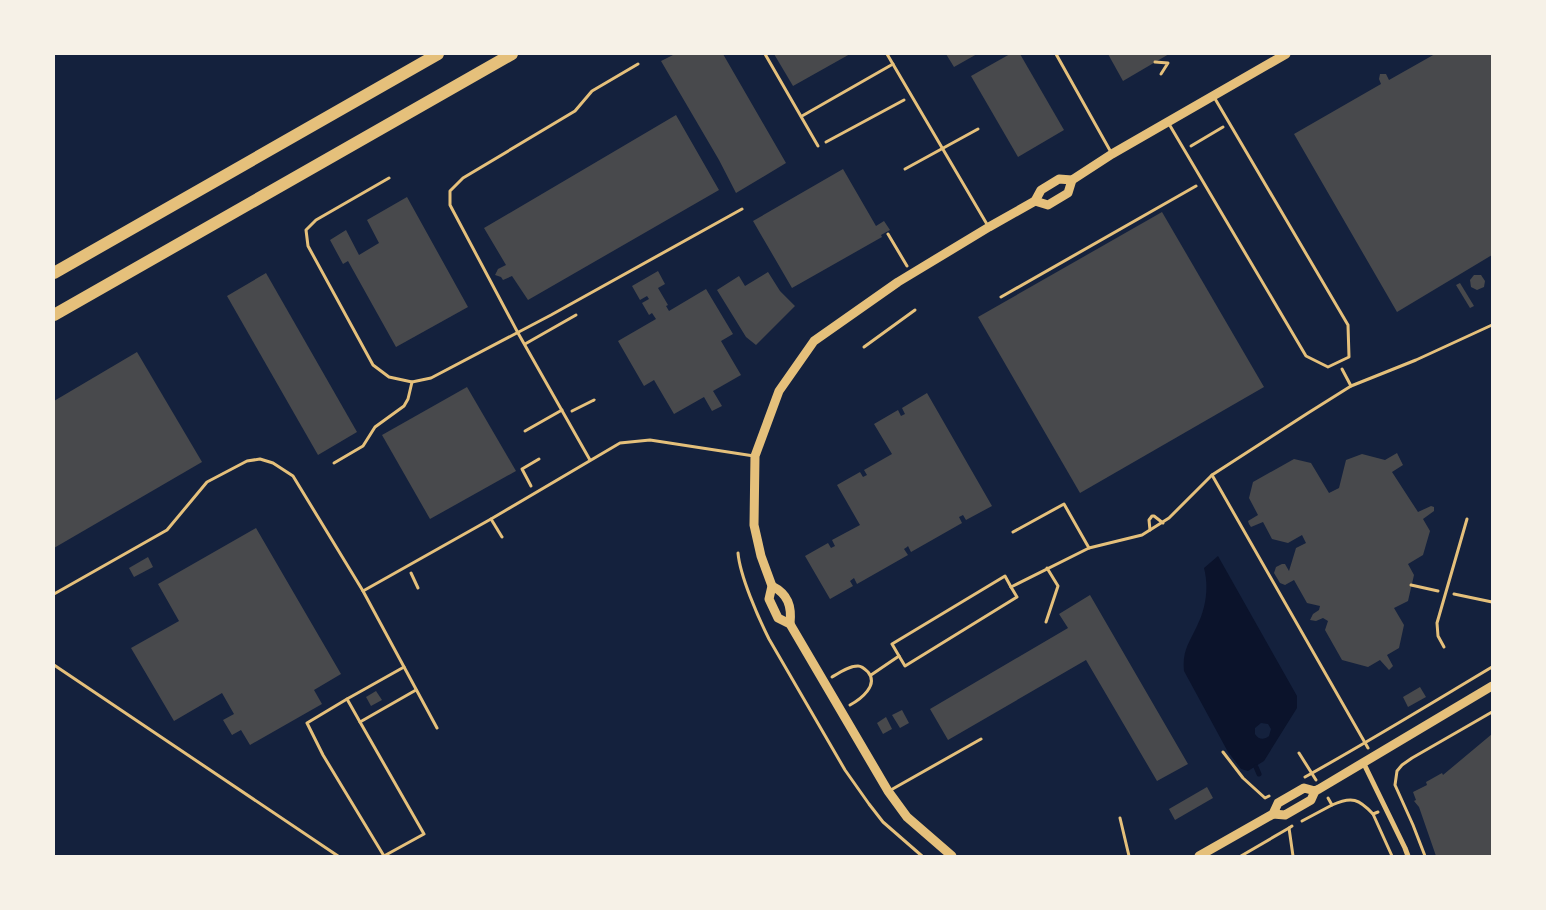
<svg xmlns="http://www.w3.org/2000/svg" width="1546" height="910" font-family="Cabin,sans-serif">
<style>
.water{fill:#0b132b;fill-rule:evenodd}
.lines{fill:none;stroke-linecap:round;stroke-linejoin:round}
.stream{stroke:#0b132b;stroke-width:5}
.building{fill:#48494c}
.path{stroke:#e5c07b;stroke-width:3}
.service{stroke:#e5c07b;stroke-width:3}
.minor{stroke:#e5c07b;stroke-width:5}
.tertiary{stroke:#e5c07b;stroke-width:9}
.motorway{stroke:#e5c07b;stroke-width:12}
</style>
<rect width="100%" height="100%" fill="#14213d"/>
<!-- water -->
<path class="water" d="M 1218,556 L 1297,696 L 1297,708 L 1264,761 L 1248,771 L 1241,769 L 1228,752 L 1184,671 C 1182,651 1189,643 1197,626 C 1206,608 1209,587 1204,568 ZM 1261,723 L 1268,724 L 1271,729 L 1269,736 C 1264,740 1259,740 1255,734 L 1255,728 Z"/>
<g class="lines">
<!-- stream -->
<path class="stream" d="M 1256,767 L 1259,774"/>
</g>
<!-- building -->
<g class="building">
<path d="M 675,54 L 723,54 L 786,163 L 736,193 L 719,160 L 661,61 Z"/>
<path d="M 774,54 L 850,54 L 793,86 Z"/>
<path d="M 946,54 L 977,54 L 954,67 Z"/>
<path d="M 1010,54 L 1020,54 L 1064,130 L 1018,157 L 971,76 Z"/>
<path d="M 1108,54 L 1169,54 L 1123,81 Z"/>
<path d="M 1435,54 L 1492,55 L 1492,255 L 1397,312 L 1294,134 L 1381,84 L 1379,79 L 1380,74 L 1386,74 L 1389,80 Z"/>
<path d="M 676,115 L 719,190 L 528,300 L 512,276 L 503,280 L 501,277 L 495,275 L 498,269 L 506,265 L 484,228 Z"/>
<path d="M 843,169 L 876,226 L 884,221 L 890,230 L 881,235 L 882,237 L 792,288 L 753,221 Z"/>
<path d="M 407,197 L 468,307 L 396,347 L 348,261 L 343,264 L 330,240 L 346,230 L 359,255 L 379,243 L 367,220 Z"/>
<path d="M 1162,212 L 1264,387 L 1080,493 L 978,317 Z"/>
<path d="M 658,271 L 665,284 L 658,288 L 668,305 L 666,306 L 669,311 L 706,289 L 733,334 L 721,341 L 741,375 L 713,391 L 722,406 L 712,411 L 704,397 L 674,414 L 654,380 L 644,386 L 618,341 L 656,319 L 652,313 L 649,315 L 642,303 L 649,299 L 647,296 L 640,300 L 632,286 Z"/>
<path d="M 768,272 L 780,291 L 795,306 L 756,345 L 746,337 L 717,290 L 739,276 L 745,286 Z"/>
<path d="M 266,273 L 357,432 L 318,455 L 227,296 Z"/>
<path d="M 1474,275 L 1481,275 L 1485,281 L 1484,287 L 1477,290 L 1471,287 L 1470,280 Z"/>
<path d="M 1460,283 L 1474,306 L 1470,308 L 1456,285 Z"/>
<path d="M 137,352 L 202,462 L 54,548 L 54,401 Z"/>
<path d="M 467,387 L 516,471 L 430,519 L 382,435 Z"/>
<path d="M 927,393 L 992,506 L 966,520 L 963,515 L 959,517 L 962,523 L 911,552 L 908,546 L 907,547 L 904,549 L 908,555 L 857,584 L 854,578 L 850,581 L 853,586 L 830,599 L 805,556 L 828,543 L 831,548 L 835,546 L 832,540 L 860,525 L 837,485 L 860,472 L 863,477 L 867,475 L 864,470 L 892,454 L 874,424 L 898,410 L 901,416 L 905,414 L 902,408 Z"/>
<path d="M 1397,453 L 1403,465 L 1392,472 L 1418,512 L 1431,506 L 1434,507 L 1434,511 L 1423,519 L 1430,531 L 1423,555 L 1408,564 L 1414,575 L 1408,601 L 1394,608 L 1404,625 L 1399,648 L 1387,655 L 1393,666 L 1389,670 L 1380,660 L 1368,667 L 1342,660 L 1325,630 L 1328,621 L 1323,618 L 1316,621 L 1310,620 L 1313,614 L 1319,610 L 1320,606 L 1307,603 L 1294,580 L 1285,585 L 1280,583 L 1274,573 L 1276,567 L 1282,564 L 1285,564 L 1289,571 L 1296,548 L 1306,543 L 1302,535 L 1288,543 L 1272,539 L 1263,522 L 1251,527 L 1249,524 L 1248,521 L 1258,515 L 1249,498 L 1253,482 L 1294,459 L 1311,463 L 1329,493 L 1339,488 L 1346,460 L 1362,454 L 1385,460 Z"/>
<path d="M 256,528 L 341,674 L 314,690 L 322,704 L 250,745 L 241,730 L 232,735 L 223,720 L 234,714 L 222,693 L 174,721 L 131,648 L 179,621 L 158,584 Z"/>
<path d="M 148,557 L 153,567 L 134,577 L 129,568 Z"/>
<path d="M 1090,595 L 1188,764 L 1157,781 L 1086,660 L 948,740 L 930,709 L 1068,628 L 1059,614 Z"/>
<path d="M 1420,687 L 1426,697 L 1408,707 L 1403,697 Z"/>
<path d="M 376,691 L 382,700 L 371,706 L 366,697 Z"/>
<path d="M 902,710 L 909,723 L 900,728 L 892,715 Z"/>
<path d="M 886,717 L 892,729 L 883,734 L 877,723 Z"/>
<path d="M 1492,734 L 1492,856 L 1436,856 L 1419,807 L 1414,801 L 1416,800 L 1413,792 L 1427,785 L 1426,782 L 1442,773 L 1443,775 Z"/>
<path d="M 1207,787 L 1213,798 L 1175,820 L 1169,809 Z"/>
</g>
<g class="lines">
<!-- path -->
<g class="path">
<path d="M 1155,62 L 1168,63 L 1161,74"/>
<path d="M 826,142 L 904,100"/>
<path d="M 1191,146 L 1223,127"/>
<path d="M 888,234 L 907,266"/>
<path d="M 1001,297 L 1196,186"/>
<path d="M 864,347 L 915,310"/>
<path d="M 1342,369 L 1351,386"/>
<path d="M 572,411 L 594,400"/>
<path d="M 1212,475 L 1368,748"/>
<path d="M 531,486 L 522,469 L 539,459"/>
<path d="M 1150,530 L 1149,520 L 1152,516 L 1154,516 L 1163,523"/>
<path d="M 1013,532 L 1064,504 L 1089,548"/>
<path d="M 738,553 C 740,576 758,617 769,639 L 845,770 L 869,804 L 883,822 L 922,856"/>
<path d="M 411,573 L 418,588"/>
<path d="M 1411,585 L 1438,591"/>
<path d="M 1454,594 L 1492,602"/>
<path d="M 1046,622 L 1058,586 L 1047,568"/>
<path d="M 899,656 L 905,666 L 1017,597 L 1011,587"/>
<path d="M 54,665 L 338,856"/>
<path d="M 871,675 L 899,656 L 892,644 L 1005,576 L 1011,587 L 1089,548 L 1142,535 L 1169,518 L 1212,475 L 1308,413 L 1351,386 L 1416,360 L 1492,325"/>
<path d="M 832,677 C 840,672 849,666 858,666 C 862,666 865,669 868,672 C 879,685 861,699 850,705"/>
<path d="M 1223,752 L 1243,778 L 1265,798 L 1269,796"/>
<path d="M 1299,753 L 1316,780"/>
<path d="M 1305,777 C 1368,742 1430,704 1492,667"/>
<path d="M 1328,798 L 1332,805 C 1352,796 1359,799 1373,814 L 1378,812"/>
<path d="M 1373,814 L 1392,856"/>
<path d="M 1302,821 L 1332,805"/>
<path d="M 1292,826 L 1289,828 L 1293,856"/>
<path d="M 1241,856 L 1289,828"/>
<path d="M 1425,856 L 1413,825 L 1395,785 L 1397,771 L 1402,765 L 1412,758 L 1492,712"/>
</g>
<!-- service -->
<g class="service">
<path d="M 765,54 L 818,146"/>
<path d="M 887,54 L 988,226"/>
<path d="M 1056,54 L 1112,154"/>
<path d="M 802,116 L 893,64"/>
<path d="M 1169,124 L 1306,356 L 1328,367 L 1349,357 L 1348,325 L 1214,97"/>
<path d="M 905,169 L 978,129"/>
<path d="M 389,178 L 316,220 L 306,230 L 308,246 L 373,365 L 389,377 L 412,382 L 431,378 L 551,315 L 742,209"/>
<path d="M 525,344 L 576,315"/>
<path d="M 525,431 L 562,410"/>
<path d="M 590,460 L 518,333 L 450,205 L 450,191 L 463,178 L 575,111 L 592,91 L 638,64"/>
<path d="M 334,463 L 363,446 L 375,427 L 404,406 L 408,399 L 412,382"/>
<path d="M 491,519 L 502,537"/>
<path d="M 363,591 L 491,519 L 620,443 L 650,440 L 754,456"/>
<path d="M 54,594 L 167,530 L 207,482 L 247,461 L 260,459 L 273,463 L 293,476 L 363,591 L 437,728"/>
<path d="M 1444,647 L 1438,636 L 1437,623 L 1467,519"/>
<path d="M 404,667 L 347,699 L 360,722 L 416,690"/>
<path d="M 347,699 L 307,723 L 323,755 L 384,856"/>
<path d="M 360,722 L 424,834 L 384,856"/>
<path d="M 889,791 L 981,739"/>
<path d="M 1120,818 L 1129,856"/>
</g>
<!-- minor -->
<path class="minor" d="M 1363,762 L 1405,848 L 1408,856"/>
<!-- tertiary -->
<g class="tertiary">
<path d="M 1035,201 L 1048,205 L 1068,193 L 1072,180"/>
<path d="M 772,586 C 788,594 792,606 790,624"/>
<path d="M 1273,814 L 1285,815 L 1311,800 L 1315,791"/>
<path d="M 952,856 L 907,817 L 888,791 L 790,624 L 778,618 L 769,599 L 772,586 L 761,556 L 754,525 L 755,456 L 779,391 L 814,341 L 898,282 L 989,227 L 1035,201 L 1041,190 L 1059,179 L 1072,180 L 1112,154 L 1286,54"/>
<path d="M 1199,856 L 1273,814 L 1278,803 L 1304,788 L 1315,791 L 1319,789 L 1492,686"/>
</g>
<!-- motorway -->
<g class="motorway">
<path d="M 54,273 L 438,54"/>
<path d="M 54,315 L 512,54"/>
</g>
</g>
<!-- border -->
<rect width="1546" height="910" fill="none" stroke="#f6f1e7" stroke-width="110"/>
</svg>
